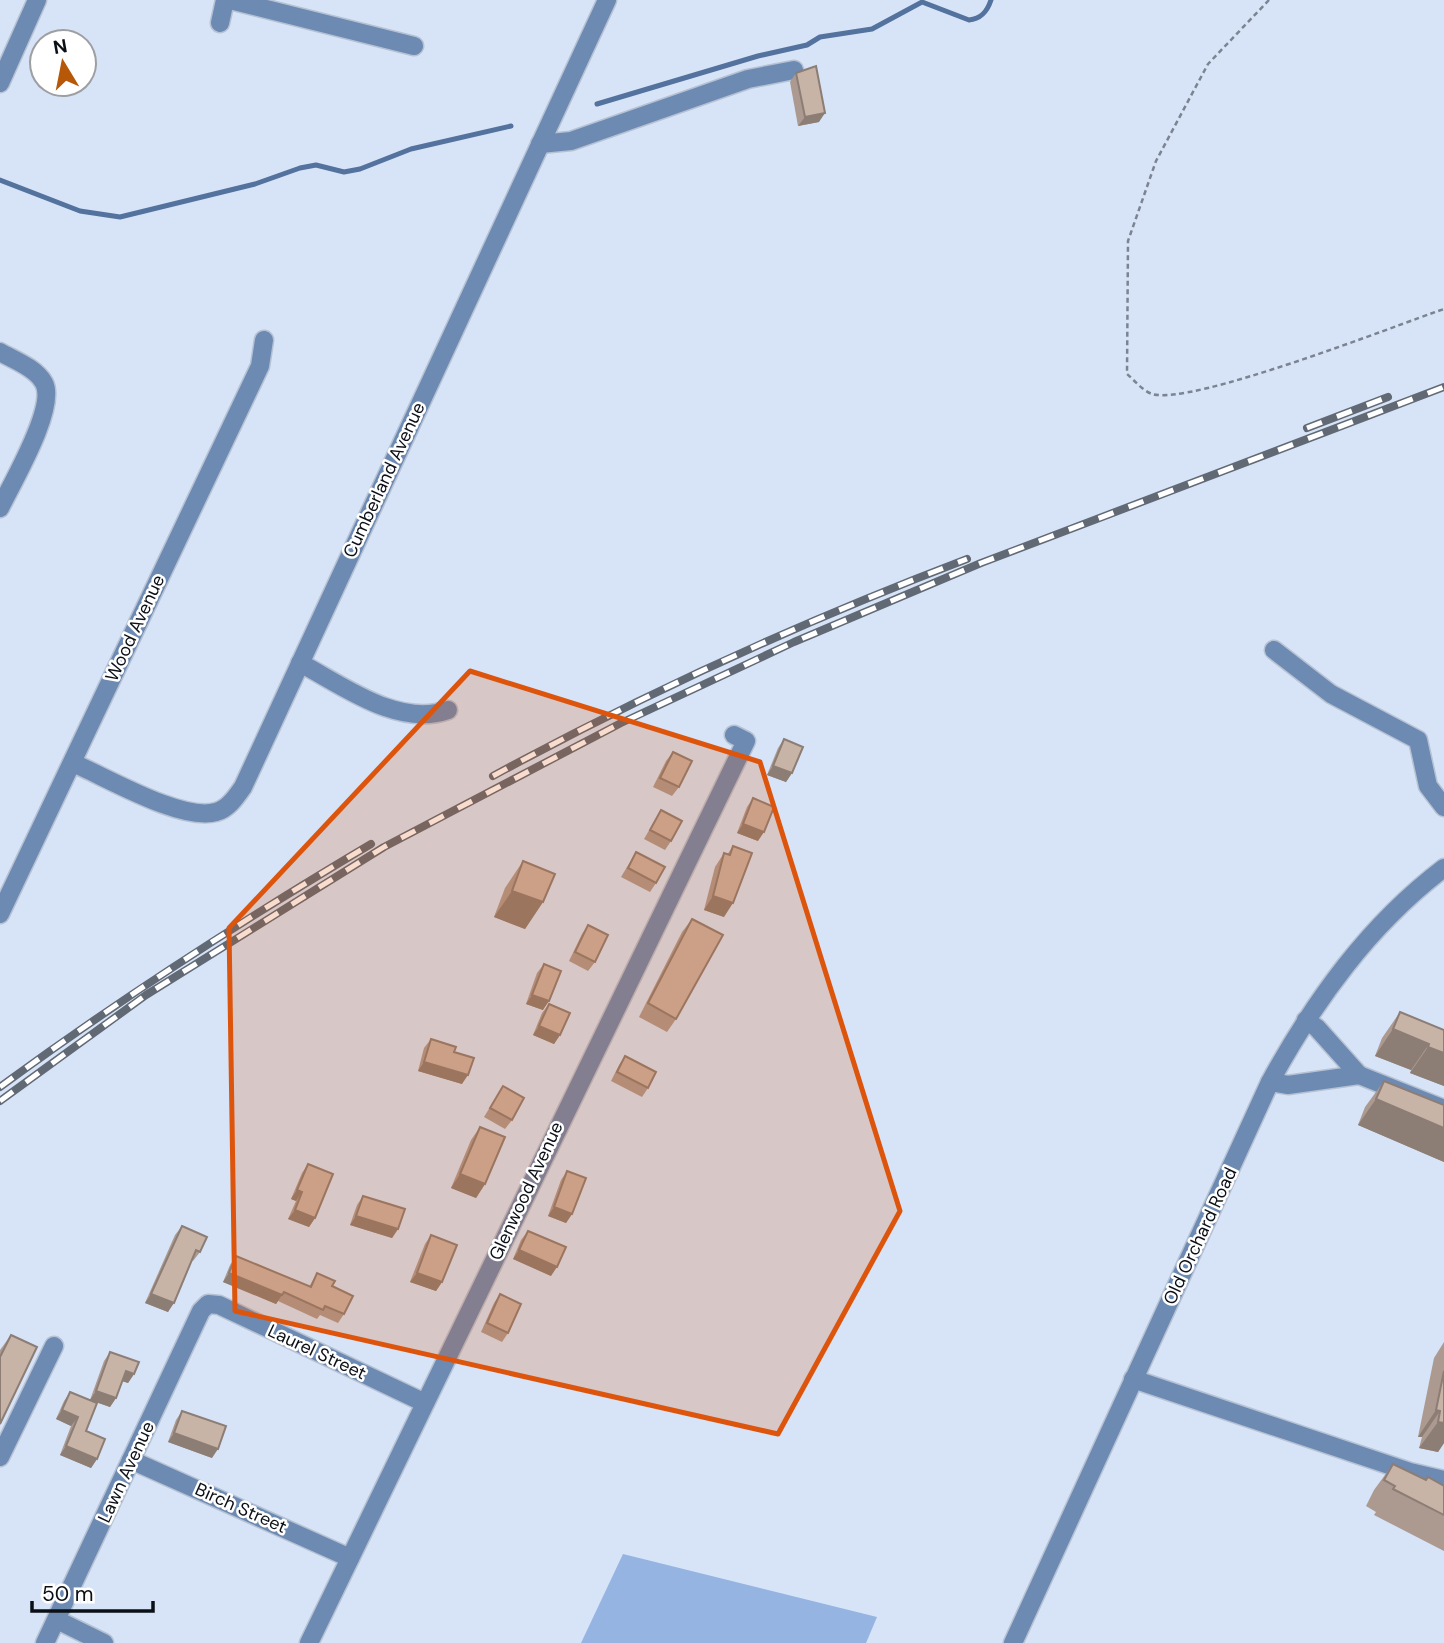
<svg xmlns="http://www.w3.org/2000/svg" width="1444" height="1643" font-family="'DM Sans',sans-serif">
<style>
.green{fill:#95b4e1}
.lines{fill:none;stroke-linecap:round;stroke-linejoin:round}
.stream{stroke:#54729e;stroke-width:5}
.minor-casing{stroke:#b6c2d3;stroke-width:21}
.path{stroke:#7b8492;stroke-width:2.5;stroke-dasharray:5 3.5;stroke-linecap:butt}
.minor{stroke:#6d8ab3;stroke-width:18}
.rail-casing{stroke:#616975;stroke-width:8}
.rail{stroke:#fff;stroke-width:5;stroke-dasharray:16;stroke-linecap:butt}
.wall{fill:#ac9a90}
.shaded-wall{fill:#8c7d75}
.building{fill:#c8b3a7;stroke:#8c7d75;stroke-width:2}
.marked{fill:#dd550c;fill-opacity:0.2;stroke:#dd550c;stroke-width:5;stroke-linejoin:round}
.labels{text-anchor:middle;stroke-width:5;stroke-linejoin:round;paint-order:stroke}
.street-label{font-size:18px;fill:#0b0f16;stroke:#fff}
</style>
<rect width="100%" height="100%" fill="#d7e4f7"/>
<!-- green -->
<path class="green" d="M 623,1554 L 877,1617 L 866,1643 L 581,1643 Z"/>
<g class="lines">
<!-- stream -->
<g class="stream">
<path d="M 597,104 L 758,56 L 807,45 L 820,37 L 872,29 L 922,2 L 969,20 C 981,19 987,12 991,0"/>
<path d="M 0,180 L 80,211 L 120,217 L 255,184 L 300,168 L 316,165 L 344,172 L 360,169 L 411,149 L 511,126"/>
</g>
<defs>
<g id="minor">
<path d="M 230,0 L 414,46"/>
<path d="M 220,23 L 225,0"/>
<path d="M 0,83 L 37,0"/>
<path d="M 540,144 L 571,141 L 748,79 L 794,70"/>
<path d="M 0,352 C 14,360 36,368 44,383 C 57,407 12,483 0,508"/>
<path d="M 1274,650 L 1331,694 L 1418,740 L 1428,786 L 1444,807"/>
<path d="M 300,663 C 342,685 398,728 448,710"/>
<path d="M 73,763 C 106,777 182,822 216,812 C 228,809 236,797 243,787 L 607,0"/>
<path d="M 0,914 L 260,366 L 264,340"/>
<path d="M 1306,1020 L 1317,1028 L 1359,1075"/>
<path d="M 1270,1082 L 1288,1085 L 1359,1075 L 1444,1109"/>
<path d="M 1133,1379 L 1410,1472 L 1444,1480"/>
<path d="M 0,1457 L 54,1346"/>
<path d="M 131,1460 L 350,1558"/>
<path d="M 57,1620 L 104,1643"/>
<path d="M 45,1643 L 201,1311 L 208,1304 L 219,1305 L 425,1403"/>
<path d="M 309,1643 L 746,741 L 734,735"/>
<path d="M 1013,1643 L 1270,1082 C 1315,1000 1369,925 1444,868"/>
</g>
</defs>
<!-- minor casing -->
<use href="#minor" class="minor-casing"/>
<!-- path -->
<path class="path" d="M 1269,0 L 1208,64 L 1156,161 L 1128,241 L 1127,374 C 1134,380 1143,391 1152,394 C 1191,406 1394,326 1444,309"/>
<!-- minor -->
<use href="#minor" class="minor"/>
<defs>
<g id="rail">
<path d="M 1307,428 L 1388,397"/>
<path d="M 493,776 C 646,693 804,621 967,559"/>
<path d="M 0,1087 C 120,999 243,920 371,844"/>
<path d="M 0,1101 L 146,995 L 384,847 L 621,723 L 794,642 L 981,563 L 1444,387"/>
</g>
</defs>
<!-- rail casing -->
<use href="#rail" class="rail-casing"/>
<!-- rail -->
<use href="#rail" class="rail"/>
</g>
<!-- wall -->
<g class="wall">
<path d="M 796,73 L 819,122 L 798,126 L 790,82 Z"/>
<path d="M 784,739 L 792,773 L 786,782 L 767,775 L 778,748 Z"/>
<path d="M 673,752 L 679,787 L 672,796 L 653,787 L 666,761 Z"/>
<path d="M 753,798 L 758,841 L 737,833 L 747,807 Z"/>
<path d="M 661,810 L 671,841 L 665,850 L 644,839 Z"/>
<path d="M 733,846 L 724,917 L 704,910 L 715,867 L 724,853 L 727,855 Z"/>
<path d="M 636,852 L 656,883 L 650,892 L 621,877 Z"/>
<path d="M 523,861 L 543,902 L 525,929 L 494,917 L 505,888 Z"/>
<path d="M 692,919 L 676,1019 L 667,1032 L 639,1017 L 682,932 Z"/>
<path d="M 588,925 L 595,962 L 588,971 L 569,961 L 582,934 Z"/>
<path d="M 544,964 L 543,1010 L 526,1004 L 537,973 Z"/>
<path d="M 549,1004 L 560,1035 L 554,1044 L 533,1035 L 542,1013 Z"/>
<path d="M 1400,1012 L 1444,1030 L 1444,1086 L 1410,1073 L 1411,1070 L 1375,1056 L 1382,1038 Z"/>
<path d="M 431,1039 L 454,1052 L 462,1084 L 418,1071 L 424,1048 Z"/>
<path d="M 625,1056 L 648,1088 L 642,1097 L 611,1081 L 619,1065 Z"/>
<path d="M 1384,1081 L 1444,1105 L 1444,1162 L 1358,1125 L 1365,1107 Z"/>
<path d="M 503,1086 L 512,1120 L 505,1129 L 484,1117 Z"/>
<path d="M 480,1127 L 485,1184 L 476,1198 L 451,1188 L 471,1140 Z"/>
<path d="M 308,1164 L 315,1218 L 309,1227 L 288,1219 L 296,1201 L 291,1199 L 302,1173 Z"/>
<path d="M 567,1171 L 572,1214 L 566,1223 L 548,1216 L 561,1180 Z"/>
<path d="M 363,1196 L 398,1229 L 392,1238 L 350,1225 L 357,1205 Z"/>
<path d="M 182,1226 L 200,1252 L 193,1261 L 191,1260 L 168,1312 L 145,1303 L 175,1235 Z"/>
<path d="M 528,1231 L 551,1276 L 513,1259 L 521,1240 Z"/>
<path d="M 431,1235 L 442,1282 L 436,1291 L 410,1282 L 425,1244 Z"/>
<path d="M 236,1256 L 309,1287 L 317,1273 L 332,1286 L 344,1314 L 338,1323 L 320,1315 L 317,1319 L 278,1301 L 276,1304 L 223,1282 L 230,1265 Z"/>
<path d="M 500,1294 L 508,1333 L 502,1342 L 481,1332 L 494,1303 Z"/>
<path d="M 11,1335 L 0,1424 L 0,1350 Z"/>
<path d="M 1444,1342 L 1444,1443 L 1438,1452 L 1419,1448 L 1422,1437 L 1418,1437 L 1434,1358 Z"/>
<path d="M 110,1352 L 134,1374 L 128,1383 L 122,1381 L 116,1398 L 110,1407 L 90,1400 L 104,1361 Z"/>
<path d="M 70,1392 L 97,1459 L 91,1468 L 60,1455 L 71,1426 L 56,1419 L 64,1401 Z"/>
<path d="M 182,1411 L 212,1458 L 168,1442 L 176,1420 Z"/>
<path d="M 1393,1464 L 1426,1480 L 1444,1486 L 1444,1551 L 1374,1515 L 1376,1512 L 1366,1506 L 1374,1490 Z"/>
</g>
<!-- shaded-wall -->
<g class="shaded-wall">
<path d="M 825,113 L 819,122 L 798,126 L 805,117 Z"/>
<path d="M 773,766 L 792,773 L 786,782 L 767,775 Z"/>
<path d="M 743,824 L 764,832 L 758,841 L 737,833 Z"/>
<path d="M 512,891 L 543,902 L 525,929 L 494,917 Z"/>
<path d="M 713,896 L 733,903 L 724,917 L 704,910 Z"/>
<path d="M 532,995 L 549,1001 L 543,1010 L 526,1004 Z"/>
<path d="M 539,1026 L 560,1035 L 554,1044 L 533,1035 Z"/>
<path d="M 1393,1029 L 1429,1044 L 1411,1070 L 1375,1056 Z"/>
<path d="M 1428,1047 L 1444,1053 L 1444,1086 L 1410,1073 Z"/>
<path d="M 424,1062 L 468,1075 L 462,1084 L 418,1071 Z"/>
<path d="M 1376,1099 L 1444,1128 L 1444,1162 L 1358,1125 Z"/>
<path d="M 460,1174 L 485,1184 L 476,1198 L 451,1188 Z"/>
<path d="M 297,1190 L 302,1192 L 296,1201 L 291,1199 Z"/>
<path d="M 554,1207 L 572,1214 L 566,1223 L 548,1216 Z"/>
<path d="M 295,1210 L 315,1218 L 309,1227 L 288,1219 Z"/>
<path d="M 356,1216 L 398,1229 L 392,1238 L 350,1225 Z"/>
<path d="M 519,1250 L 557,1267 L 551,1276 L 513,1259 Z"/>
<path d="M 229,1273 L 282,1295 L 276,1304 L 223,1282 Z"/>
<path d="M 417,1273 L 442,1282 L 436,1291 L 410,1282 Z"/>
<path d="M 151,1294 L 174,1303 L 168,1312 L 145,1303 Z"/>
<path d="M 126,1371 L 134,1374 L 128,1383 L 119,1380 Z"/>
<path d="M 96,1391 L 116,1398 L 110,1407 L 90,1400 Z"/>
<path d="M 62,1410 L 78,1417 L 71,1426 L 56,1419 Z"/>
<path d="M 1436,1410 L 1440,1411 L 1422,1437 L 1418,1437 Z"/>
<path d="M 1438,1422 L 1444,1423 L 1444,1443 L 1438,1452 L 1419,1448 Z"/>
<path d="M 174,1433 L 218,1449 L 212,1458 L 168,1442 Z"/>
<path d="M 66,1446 L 97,1459 L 91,1468 L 60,1455 Z"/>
</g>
<!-- building -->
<g class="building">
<path d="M 816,66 L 825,113 L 805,117 L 796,73 Z"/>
<path d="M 784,739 L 803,747 L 792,773 L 773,766 Z"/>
<path d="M 673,752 L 692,761 L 679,787 L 660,778 Z"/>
<path d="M 753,798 L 774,807 L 764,832 L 743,824 Z"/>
<path d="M 661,810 L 682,821 L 671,841 L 650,830 Z"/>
<path d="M 733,846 L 752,853 L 733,903 L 713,896 L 724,853 L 730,855 Z"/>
<path d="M 636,852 L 665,867 L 656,883 L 628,868 Z"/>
<path d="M 523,861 L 555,874 L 543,902 L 512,891 Z"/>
<path d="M 692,919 L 723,935 L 676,1019 L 648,1003 Z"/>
<path d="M 588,925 L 608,935 L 595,962 L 575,952 Z"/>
<path d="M 544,964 L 561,971 L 549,1001 L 532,995 Z"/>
<path d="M 549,1004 L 570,1013 L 560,1035 L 539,1026 Z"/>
<path d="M 1400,1012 L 1444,1030 L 1444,1053 L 1428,1047 L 1429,1044 L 1393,1029 Z"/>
<path d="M 431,1039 L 456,1047 L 454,1052 L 474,1058 L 468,1075 L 424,1062 Z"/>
<path d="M 625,1056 L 656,1072 L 648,1088 L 617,1072 Z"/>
<path d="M 1384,1081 L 1444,1105 L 1444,1128 L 1376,1099 Z"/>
<path d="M 503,1086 L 524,1098 L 512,1120 L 490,1108 Z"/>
<path d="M 480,1127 L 505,1137 L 485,1184 L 460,1174 Z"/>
<path d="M 308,1164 L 333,1174 L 315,1218 L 295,1210 L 302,1192 L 297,1190 Z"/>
<path d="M 567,1171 L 586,1178 L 572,1214 L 554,1207 Z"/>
<path d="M 363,1196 L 405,1209 L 398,1229 L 356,1216 Z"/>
<path d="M 182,1226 L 207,1237 L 200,1252 L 196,1250 L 174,1303 L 151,1294 Z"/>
<path d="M 528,1231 L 566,1247 L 557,1267 L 519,1250 Z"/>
<path d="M 431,1235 L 457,1245 L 442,1282 L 417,1273 Z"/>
<path d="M 236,1256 L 311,1287 L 317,1273 L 335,1281 L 332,1286 L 353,1296 L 344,1314 L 325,1306 L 323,1310 L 284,1292 L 282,1295 L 229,1273 Z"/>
<path d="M 500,1294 L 521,1304 L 508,1333 L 487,1323 Z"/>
<path d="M 11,1335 L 37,1347 L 0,1424 L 0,1357 Z"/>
<path d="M 110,1352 L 139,1362 L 134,1374 L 126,1371 L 116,1398 L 96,1391 Z"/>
<path d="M 1444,1371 L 1444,1423 L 1438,1422 L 1440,1411 L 1436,1410 Z"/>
<path d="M 70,1392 L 97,1403 L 86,1431 L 105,1439 L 97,1459 L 66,1446 L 78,1417 L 62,1410 Z"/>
<path d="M 182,1411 L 226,1426 L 218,1449 L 174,1433 Z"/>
<path d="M 1393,1464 L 1426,1480 L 1428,1477 L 1444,1486 L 1444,1515 L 1393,1489 L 1395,1486 L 1384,1480 Z"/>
</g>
<!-- marked area -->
<path class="marked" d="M 470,671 L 760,762 L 900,1211 L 778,1434 L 235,1311 L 229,928 Z"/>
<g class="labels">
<!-- street labels -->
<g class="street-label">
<text transform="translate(384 480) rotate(-65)" y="6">Cumberland Avenue</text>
<text transform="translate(135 628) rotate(-65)" y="6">Wood Avenue</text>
<text transform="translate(526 1191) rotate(-65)" y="6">Glenwood Avenue</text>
<text transform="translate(1200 1236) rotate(-65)" y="6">Old Orchard Road</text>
<text transform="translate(317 1352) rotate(25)" y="6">Laurel Street</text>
<text transform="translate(126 1472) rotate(-65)" y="6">Lawn Avenue</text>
<text transform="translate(241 1508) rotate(24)" y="6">Birch Street</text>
</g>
</g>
<!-- north arrow -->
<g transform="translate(63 63) rotate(350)"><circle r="33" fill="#ffffff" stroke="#9d9fa2" stroke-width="2"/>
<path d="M0-5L12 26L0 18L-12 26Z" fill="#b65808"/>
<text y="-10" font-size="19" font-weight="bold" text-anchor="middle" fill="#0b0f16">N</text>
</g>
<!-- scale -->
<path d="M32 1601v10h121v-10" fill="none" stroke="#0b0f16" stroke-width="3.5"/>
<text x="42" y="1601" font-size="21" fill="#0b0f16" stroke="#ffffff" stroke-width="5" paint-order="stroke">50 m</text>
</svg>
